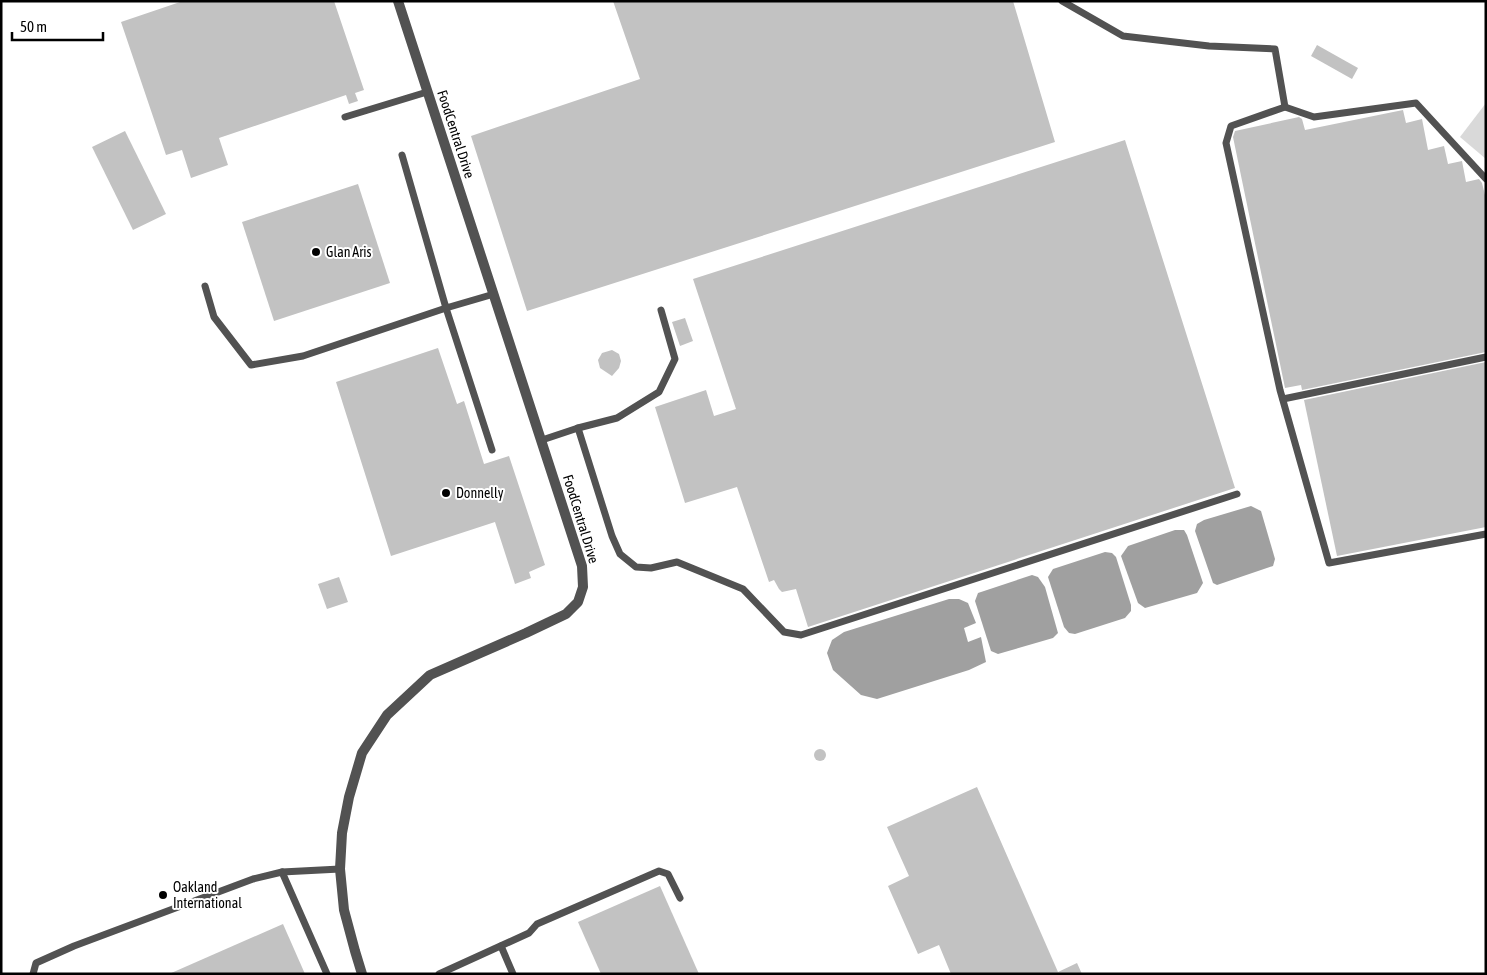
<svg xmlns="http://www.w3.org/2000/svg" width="1487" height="975" font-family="'Asap Condensed',sans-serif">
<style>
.green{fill:#d9d9d9}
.water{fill:#a0a0a0}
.building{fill:#c2c2c2}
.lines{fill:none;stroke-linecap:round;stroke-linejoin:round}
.lane{stroke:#525252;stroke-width:7}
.street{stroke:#525252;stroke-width:10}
.poi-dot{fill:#000;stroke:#fff;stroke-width:2}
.labels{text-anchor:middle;stroke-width:4;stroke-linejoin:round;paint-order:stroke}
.street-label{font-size:14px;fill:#000;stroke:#fff}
.poi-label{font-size:14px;fill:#000;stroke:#fff;text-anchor:start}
</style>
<rect width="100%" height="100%" fill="#fff"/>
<!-- green -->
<path class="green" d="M 1486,103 L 1486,159 L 1460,137 Z"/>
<!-- water -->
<g class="water">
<path d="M 1251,506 L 1261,511 L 1275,559 L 1273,566 L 1217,585 L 1213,583 L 1195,531 L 1197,524 L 1204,520 Z"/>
<path d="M 1175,530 L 1184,530 L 1187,535 L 1203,583 L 1197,593 L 1145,608 L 1138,603 L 1121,556 L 1128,546 Z"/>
<path d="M 1105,552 L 1112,553 L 1116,557 L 1131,605 L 1131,611 L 1125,618 L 1075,634 L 1069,633 L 1064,627 L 1048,577 L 1053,569 Z"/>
<path d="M 1032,575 L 1038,577 L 1045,587 L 1058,633 L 1053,638 L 998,654 L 991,651 L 975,601 L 978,593 Z"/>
<path d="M 949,599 L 959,599 L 968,603 L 976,623 L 964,628 L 968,642 L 981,637 L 986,662 L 969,670 L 877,699 L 861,695 L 833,670 L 827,653 L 832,640 L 844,632 Z"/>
</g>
<!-- building -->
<g class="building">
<path d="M 183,1 L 334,1 L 364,90 L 355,93 L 358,101 L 349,104 L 346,95 L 219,138 L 228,165 L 191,178 L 182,150 L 166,155 L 121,22 Z"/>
<path d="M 613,1 L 1013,1 L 1055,142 L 527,311 L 471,136 L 640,79 Z"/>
<path d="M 1317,45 L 1358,68 L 1352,79 L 1311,56 Z"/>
<path d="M 1403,110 L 1406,123 L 1422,119 L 1428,150 L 1444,146 L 1448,164 L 1462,161 L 1466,182 L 1479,179 L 1482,183 L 1486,199 L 1486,352 L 1302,390 L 1301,385 L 1285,388 L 1233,137 L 1235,131 L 1299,117 L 1302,119 L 1305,130 Z"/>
<path d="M 125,131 L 166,214 L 133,230 L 92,147 Z"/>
<path d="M 1125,140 L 1235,488 L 808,627 L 796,589 L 782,592 L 779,589 L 774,580 L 769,582 L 737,487 L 685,503 L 655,407 L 706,390 L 714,416 L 736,409 L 693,279 Z"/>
<path d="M 358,184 L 390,283 L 274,321 L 242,222 Z"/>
<path d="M 685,318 L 693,341 L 680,346 L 672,322 Z"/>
<path d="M 438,348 L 457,404 L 464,401 L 484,464 L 509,456 L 545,565 L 529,572 L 531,578 L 515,584 L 495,522 L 391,556 L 336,382 Z"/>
<path d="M 612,350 L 619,354 L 621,361 L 619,368 L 612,376 L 600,368 L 598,360 L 602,353 Z"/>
<path d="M 1486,362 L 1486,527 L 1337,556 L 1304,400 Z"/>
<path d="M 339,577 L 348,602 L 327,609 L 318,584 Z"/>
<circle cx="820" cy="755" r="6"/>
<path d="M 977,787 L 1058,972 L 1077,963 L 1082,974 L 951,974 L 939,945 L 918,954 L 888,886 L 909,876 L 887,827 Z"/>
<path d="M 660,886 L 699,974 L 601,974 L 578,922 Z"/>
<path d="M 283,924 L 305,974 L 169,974 Z"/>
</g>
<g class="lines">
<!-- lane -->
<g class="lane">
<path d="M 1062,1 L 1123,36 L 1209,46 L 1275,49 L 1285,107"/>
<path d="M 345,117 L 427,92"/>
<path d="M 402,155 L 446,308 L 494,294"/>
<path d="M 1486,179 L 1416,103 L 1314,117 L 1285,107 L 1231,126 L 1226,143 L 1280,390 L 1329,563 L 1486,534"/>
<path d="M 205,286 L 214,317 L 251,365 L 303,356 L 446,308 L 492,450"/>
<path d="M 1283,399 L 1486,357"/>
<path d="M 578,428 L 617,418 L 659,392 L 675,359 L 661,310"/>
<path d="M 542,440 L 578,428 L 612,536 L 620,554 L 636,567 L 651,568 L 677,562 L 743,589 L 784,632 L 801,635 L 1237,494"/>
<path d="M 282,872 L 327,974"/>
<path d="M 501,946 L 513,974"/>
<path d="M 33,974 L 36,963 L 74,946 L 253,879 L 282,872 L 340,869"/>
<path d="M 439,974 L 529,933 L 537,924 L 659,871 L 668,874 L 680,898"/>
</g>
<!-- street -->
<path class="street" d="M 362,974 L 355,951 L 344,910 L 340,869 L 342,833 L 349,797 L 362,753 L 387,715 L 430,675 L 526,633 L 566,614 L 578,602 L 583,587 L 582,566 L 398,1"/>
</g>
<!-- markers -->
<g class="poi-dot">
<circle cx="316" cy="252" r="5"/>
<circle cx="446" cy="493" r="5"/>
<circle cx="163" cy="895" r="5"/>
</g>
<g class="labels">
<!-- street labels -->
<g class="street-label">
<text transform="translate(456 134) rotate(72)" y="5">FoodCentral Drive</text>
<text transform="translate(581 519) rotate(73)" y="5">FoodCentral Drive</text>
</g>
<!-- poi labels -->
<g class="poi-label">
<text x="326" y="257">Glan Aris</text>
<text x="456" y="498">Donnelly</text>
<text x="173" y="892">Oakland<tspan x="173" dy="16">International</tspan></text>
</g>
</g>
<!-- border -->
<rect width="1487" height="975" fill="none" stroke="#000000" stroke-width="5"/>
<!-- scale -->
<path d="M12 32v8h91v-8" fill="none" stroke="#000000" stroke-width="2.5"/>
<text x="20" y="32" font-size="15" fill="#000000" stroke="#ffffff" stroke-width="4" paint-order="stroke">50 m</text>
</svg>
